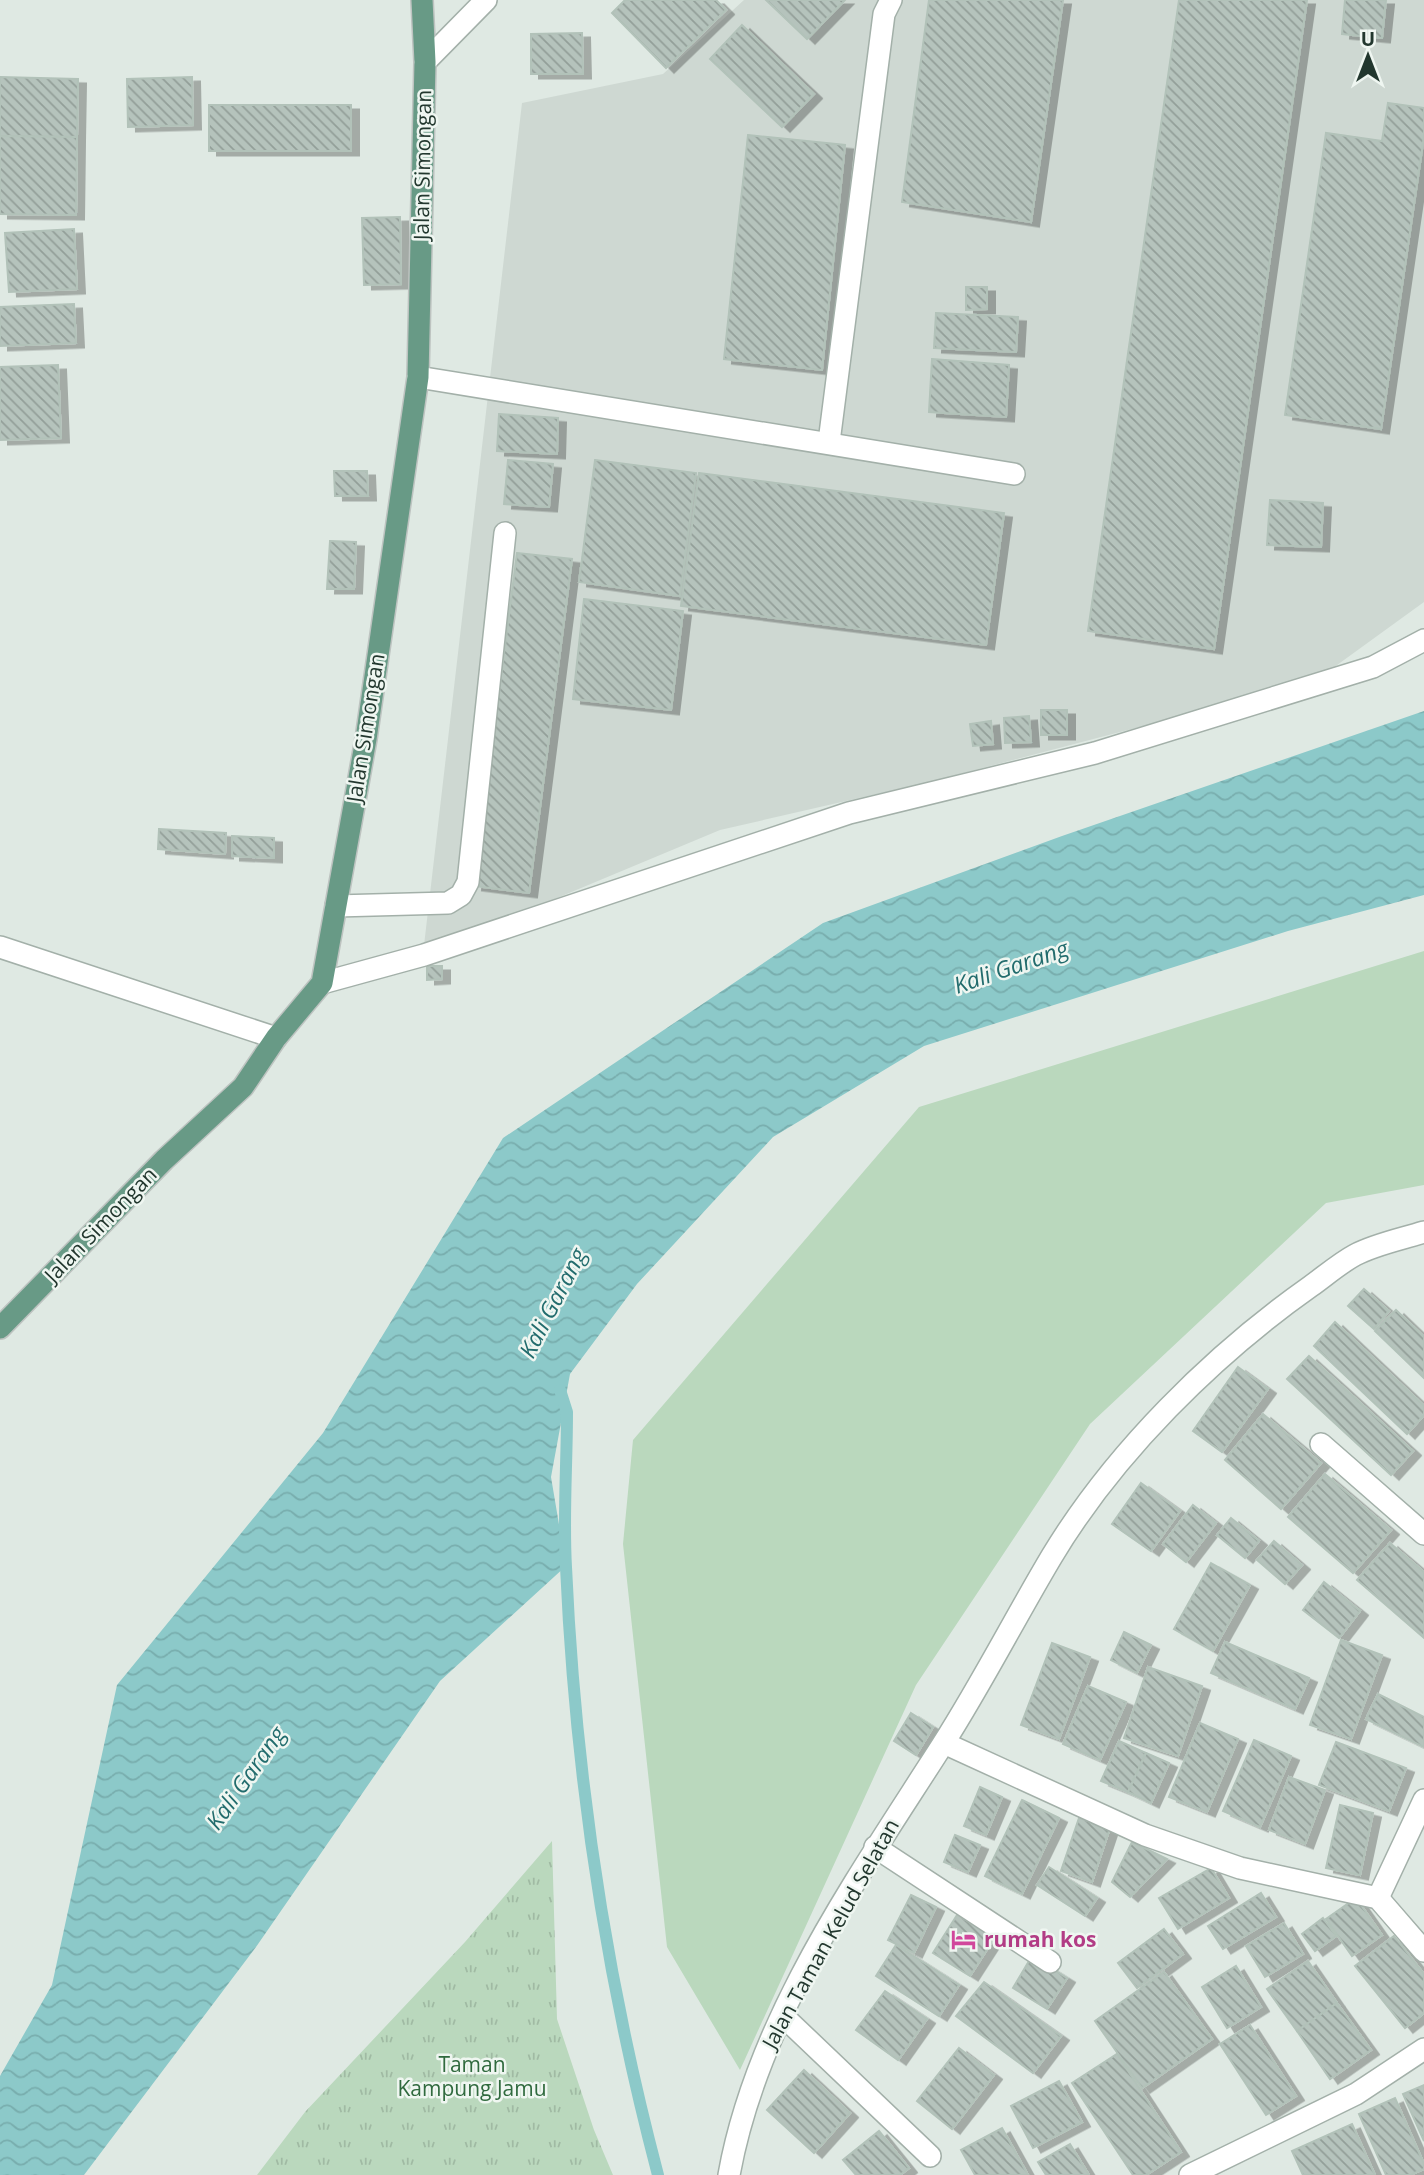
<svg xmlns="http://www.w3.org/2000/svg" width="1424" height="2175" font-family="'Open Sans',sans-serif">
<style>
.built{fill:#ced8d2}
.grass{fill:#bad8bd}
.park{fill:url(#park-tufts)}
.water{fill:url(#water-waves)}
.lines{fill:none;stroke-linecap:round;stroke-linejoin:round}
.stream{stroke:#8cc9c9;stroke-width:12}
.building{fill:url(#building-back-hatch);stroke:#b2c2b9;stroke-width:2;filter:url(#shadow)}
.minor-casing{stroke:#a3b0a9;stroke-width:24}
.major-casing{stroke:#bdc3c0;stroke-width:24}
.minor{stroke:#fff;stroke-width:21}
.major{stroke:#689a86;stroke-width:21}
.labels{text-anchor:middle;stroke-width:5;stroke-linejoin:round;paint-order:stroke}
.street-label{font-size:21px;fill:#22372e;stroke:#eff6f1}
.hotel-label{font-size:21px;font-weight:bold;fill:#b23c85;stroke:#eff6f1;text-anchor:start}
.park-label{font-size:21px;fill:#306a3e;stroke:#eff6f1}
.water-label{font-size:23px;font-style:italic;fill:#226c6d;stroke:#eff6f1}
</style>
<defs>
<pattern id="park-tufts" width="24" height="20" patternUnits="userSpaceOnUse" patternTransform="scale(1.75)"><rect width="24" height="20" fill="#bad8bd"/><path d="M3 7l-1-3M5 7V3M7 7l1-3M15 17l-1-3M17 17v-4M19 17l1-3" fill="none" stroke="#a0baa3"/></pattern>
<pattern id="water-waves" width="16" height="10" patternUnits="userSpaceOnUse" patternTransform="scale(1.75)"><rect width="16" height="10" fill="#8cc9c9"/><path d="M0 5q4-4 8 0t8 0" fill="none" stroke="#78adad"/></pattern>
<pattern id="building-back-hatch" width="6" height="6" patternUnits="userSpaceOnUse" patternTransform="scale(1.75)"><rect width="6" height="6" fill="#b5c3bc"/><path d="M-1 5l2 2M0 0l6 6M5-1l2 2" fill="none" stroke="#939f99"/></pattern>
<filter id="shadow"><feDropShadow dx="8" dy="4.5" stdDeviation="0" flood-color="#0004"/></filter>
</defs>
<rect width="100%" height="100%" fill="#dfe9e3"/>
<!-- built -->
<path class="built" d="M 744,0 L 1424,0 L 1424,602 L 1315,681 L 929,782 L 720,830 L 423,954 L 522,103 L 663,74 Z"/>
<!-- grass -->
<path class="grass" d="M 1424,951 L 1424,1185 L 1326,1203 L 1090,1424 L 916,1685 L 740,2070 L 667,1947 L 623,1544 L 633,1440 L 919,1107 Z"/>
<!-- park -->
<path class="park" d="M 552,1841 L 557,2019 L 594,2130 L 613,2175 L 257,2175 L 305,2112 L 465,1942 Z"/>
<!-- water -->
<path class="water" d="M 1424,711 L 1424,895 L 1288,931 L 924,1046 L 773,1137 L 637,1284 L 570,1374 L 551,1477 L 566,1566 L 440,1681 L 256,1947 L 84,2175 L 0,2175 L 0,2076 L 52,1985 L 117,1685 L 323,1433 L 503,1138 L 823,923 L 1062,836 Z"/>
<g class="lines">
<!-- stream -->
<path class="stream" d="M 560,1390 L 567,1412 C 567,1464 563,1516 566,1567 C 575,1770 606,1978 658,2175"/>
</g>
<!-- building -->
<g class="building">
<path d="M 625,0 L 716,0 L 726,10 L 666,68 L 612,13 Z"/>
<path d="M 766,0 L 845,0 L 807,39 Z"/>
<path d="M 929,0 L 1063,0 L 1031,222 L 902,202 Z"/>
<path d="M 1179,0 L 1307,0 L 1214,649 L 1088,631 Z"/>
<path d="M 1345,0 L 1386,0 L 1382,38 L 1342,34 Z"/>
<path d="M 742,25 L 814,94 L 782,127 L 710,59 Z"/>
<path d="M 582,33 L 583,74 L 531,74 L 531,34 Z"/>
<path d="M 0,77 L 78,79 L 77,137 L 0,136 Z"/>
<path d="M 192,77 L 193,125 L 128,127 L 127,79 Z"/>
<path d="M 1388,103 L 1424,108 L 1424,136 L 1381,429 L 1285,415 L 1326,133 L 1382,141 Z"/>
<rect x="209" y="105" width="142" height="46"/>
<path d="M 748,135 L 845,145 L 822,370 L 724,359 Z"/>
<path d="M 0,136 L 77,137 L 76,215 L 0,214 Z"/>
<path d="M 400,217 L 401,284 L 364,285 L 362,218 Z"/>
<path d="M 74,229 L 77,289 L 9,292 L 5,233 Z"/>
<path d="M 966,287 L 987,287 L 987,309 L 966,310 Z"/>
<path d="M 74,304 L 76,343 L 0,346 L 0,307 Z"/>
<path d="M 936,313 L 1018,317 L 1016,352 L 934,348 Z"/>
<path d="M 932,359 L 1009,365 L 1006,417 L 929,412 Z"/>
<path d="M 58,365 L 61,438 L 0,440 L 0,367 Z"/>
<path d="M 499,414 L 558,418 L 557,454 L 497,451 Z"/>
<path d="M 508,460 L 553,464 L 549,507 L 504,504 Z"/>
<path d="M 595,460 L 696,473 L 680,596 L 579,582 Z"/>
<path d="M 334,471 L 367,471 L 368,496 L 335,496 Z"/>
<path d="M 699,473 L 1004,513 L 986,645 L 681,606 Z"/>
<path d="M 1270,500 L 1323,503 L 1321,547 L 1267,545 Z"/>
<path d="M 330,541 L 356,542 L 354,589 L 327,589 Z"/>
<path d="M 517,553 L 572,559 L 529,893 L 474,886 Z"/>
<path d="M 584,599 L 683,611 L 671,710 L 573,699 Z"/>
<rect x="1041" y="710" width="26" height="25"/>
<path d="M 1029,716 L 1031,742 L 1005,743 L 1004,718 Z"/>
<path d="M 991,721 L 993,744 L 973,746 L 970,724 Z"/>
<path d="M 159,829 L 226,833 L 225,854 L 158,849 Z"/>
<path d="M 232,836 L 274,838 L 274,858 L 232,856 Z"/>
<path d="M 427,966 L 442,966 L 442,979 L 427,980 Z"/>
<path d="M 1364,1289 L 1389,1311 L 1374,1329 L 1348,1306 Z"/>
<path d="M 1396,1310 L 1424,1337 L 1424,1378 L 1375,1331 Z"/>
<path d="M 1335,1322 L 1424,1406 L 1424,1415 L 1407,1434 L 1314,1346 Z"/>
<path d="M 1309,1356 L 1413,1451 L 1391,1475 L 1287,1379 Z"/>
<path d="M 1238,1367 L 1268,1389 L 1222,1452 L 1193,1431 Z"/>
<path d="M 1263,1414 L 1321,1463 L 1281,1509 L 1225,1460 Z"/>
<path d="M 1325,1474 L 1391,1530 L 1353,1573 L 1288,1517 Z"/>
<path d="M 1141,1483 L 1180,1511 L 1151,1551 L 1112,1524 Z"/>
<path d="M 1193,1505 L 1216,1523 L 1186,1562 L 1163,1544 Z"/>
<path d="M 1231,1518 L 1259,1541 L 1245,1558 L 1217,1535 Z"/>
<path d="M 1274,1541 L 1302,1565 L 1285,1584 L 1257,1560 Z"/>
<path d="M 1390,1543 L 1424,1572 L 1424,1638 L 1357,1580 Z"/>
<path d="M 1211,1563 L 1250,1585 L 1213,1651 L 1174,1629 Z"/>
<path d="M 1324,1582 L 1360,1611 L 1339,1638 L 1303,1610 Z"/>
<path d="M 1124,1632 L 1151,1645 L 1137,1673 L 1111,1660 Z"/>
<path d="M 1341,1640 L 1382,1655 L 1351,1739 L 1310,1725 Z"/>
<path d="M 1225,1642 L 1309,1678 L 1295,1709 L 1211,1673 Z"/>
<path d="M 1052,1643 L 1090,1657 L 1059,1739 L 1021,1725 Z"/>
<path d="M 1148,1667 L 1202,1686 L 1178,1756 L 1124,1738 Z"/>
<path d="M 1088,1686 L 1126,1702 L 1100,1760 L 1063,1744 Z"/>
<path d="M 1378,1694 L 1424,1717 L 1424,1747 L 1366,1719 Z"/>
<path d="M 911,1713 L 933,1727 L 916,1755 L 894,1741 Z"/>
<path d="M 1200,1723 L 1238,1739 L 1207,1812 L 1169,1797 Z"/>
<path d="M 1254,1740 L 1291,1756 L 1260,1827 L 1223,1811 Z"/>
<path d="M 1119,1741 L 1146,1753 L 1128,1792 L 1101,1781 Z"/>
<path d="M 1336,1742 L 1406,1768 L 1389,1811 L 1319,1785 Z"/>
<path d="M 1146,1753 L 1169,1763 L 1151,1803 L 1128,1792 Z"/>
<path d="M 1289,1777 L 1325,1790 L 1305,1844 L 1269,1830 Z"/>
<path d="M 980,1787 L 1002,1797 L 986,1835 L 964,1826 Z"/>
<path d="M 1022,1800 L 1059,1818 L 1022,1894 L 985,1876 Z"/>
<path d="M 1340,1805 L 1373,1813 L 1360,1875 L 1326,1868 Z"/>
<path d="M 1079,1818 L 1110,1828 L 1092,1882 L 1061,1871 Z"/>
<path d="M 955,1835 L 980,1845 L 968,1872 L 944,1862 Z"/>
<path d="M 1132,1842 L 1167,1859 L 1130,1897 L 1112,1882 Z"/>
<path d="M 1049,1867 L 1097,1898 L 1085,1916 L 1037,1885 Z"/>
<path d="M 1211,1868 L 1229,1898 L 1178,1929 L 1159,1898 Z"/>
<path d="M 1261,1893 L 1276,1917 L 1223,1949 L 1208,1926 Z"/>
<path d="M 911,1895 L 936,1907 L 914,1953 L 888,1940 Z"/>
<path d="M 1356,1898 L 1382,1935 L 1352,1956 L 1326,1919 Z"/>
<path d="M 957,1915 L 995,1937 L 970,1976 L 933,1953 Z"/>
<path d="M 1323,1918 L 1336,1936 L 1315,1951 L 1302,1934 Z"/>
<path d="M 1284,1923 L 1303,1954 L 1265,1977 L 1246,1946 Z"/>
<path d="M 1164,1929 L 1183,1954 L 1137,1988 L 1118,1963 Z"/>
<path d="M 1394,1936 L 1424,1974 L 1424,2013 L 1405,2028 L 1355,1966 Z"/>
<path d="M 896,1945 L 959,1985 L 939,2016 L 876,1976 Z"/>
<path d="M 1032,1956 L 1067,1978 L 1047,2009 L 1013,1988 Z"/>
<path d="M 1308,1961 L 1337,2003 L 1297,2031 L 1267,1989 Z"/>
<path d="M 1236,1966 L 1261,2007 L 1227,2028 L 1202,1987 Z"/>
<path d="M 1164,1972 L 1212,2039 L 1142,2088 L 1095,2021 Z"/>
<path d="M 984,1982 L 1061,2036 L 1033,2073 L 956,2016 Z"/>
<path d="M 885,1991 L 927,2019 L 898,2060 L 856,2030 Z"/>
<path d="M 1337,2003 L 1371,2050 L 1330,2079 L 1297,2031 Z"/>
<path d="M 1250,2025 L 1296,2096 L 1266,2115 L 1220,2044 Z"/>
<path d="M 959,2048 L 994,2075 L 952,2129 L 917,2101 Z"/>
<path d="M 1117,2054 L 1181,2152 L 1146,2175 L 1133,2175 L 1072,2083 Z"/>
<path d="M 804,2070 L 850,2113 L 814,2153 L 767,2110 Z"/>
<path d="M 1059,2081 L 1082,2122 L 1033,2148 L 1011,2106 Z"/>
<path d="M 1424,2085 L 1424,2141 L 1403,2094 Z"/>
<path d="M 1395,2098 L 1424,2164 L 1424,2169 L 1410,2175 L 1386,2175 L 1359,2114 Z"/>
<path d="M 1352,2124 L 1375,2175 L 1303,2175 L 1292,2151 Z"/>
<path d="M 1002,2128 L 1028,2175 L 975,2175 L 961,2150 Z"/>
<path d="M 879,2131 L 909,2168 L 900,2175 L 856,2175 L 843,2160 Z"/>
<path d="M 1070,2144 L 1089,2175 L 1046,2175 L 1038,2162 Z"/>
</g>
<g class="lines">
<defs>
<g id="minor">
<path d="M 425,62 L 486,0"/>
<path d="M 418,377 L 1014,474"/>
<path d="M 829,442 L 884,14 L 891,0"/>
<path d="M 336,906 L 448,903 L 461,895 L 468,882 L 505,533"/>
<path d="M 0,947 L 276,1038"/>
<path d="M 322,983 L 424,955 L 849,813 L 1095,753 L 1373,667 L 1424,640"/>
<path d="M 1321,1444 L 1424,1534"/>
<path d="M 944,1743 L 1145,1835 L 1240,1868 L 1378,1898 L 1424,1951"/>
<path d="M 875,1847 L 1050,1962"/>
<path d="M 1378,1898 L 1424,1800"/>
<path d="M 783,2016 L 930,2156"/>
<path d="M 729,2175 C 757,2018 859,1876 943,1744 C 982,1683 1015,1618 1052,1556 C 1114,1453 1213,1355 1311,1286 C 1325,1276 1340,1263 1355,1255 C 1376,1244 1402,1239 1424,1232"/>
<path d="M 1190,2175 L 1356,2094 L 1424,2049"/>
</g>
<path id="major" d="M 0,1328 L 164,1160 L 243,1087 L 276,1038 L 322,983 L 366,739 L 418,377 L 425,62 L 422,0"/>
</defs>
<!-- minor casing -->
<use href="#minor" class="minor-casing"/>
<!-- major casing -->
<use href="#major" class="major-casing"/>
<!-- minor -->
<use href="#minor" class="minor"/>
<!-- major -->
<use href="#major" class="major"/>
</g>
<!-- icons -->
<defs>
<symbol id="hotel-bare" viewBox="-9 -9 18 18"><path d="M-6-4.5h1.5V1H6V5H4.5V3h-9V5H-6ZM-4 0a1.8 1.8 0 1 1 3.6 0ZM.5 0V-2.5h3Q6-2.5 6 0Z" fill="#d1479c" stroke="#eff6f1" stroke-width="2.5" paint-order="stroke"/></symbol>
</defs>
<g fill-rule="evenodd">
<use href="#hotel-bare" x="946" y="1922" width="35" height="35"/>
</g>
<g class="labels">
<!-- street labels -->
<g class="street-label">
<text transform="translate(423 165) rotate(-89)" y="7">Jalan Simongan</text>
<text transform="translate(366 728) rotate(-81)" y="7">Jalan Simongan</text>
<text transform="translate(101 1225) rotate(-46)" y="7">Jalan Simongan</text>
<text transform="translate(831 1934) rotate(-61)" y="7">Jalan Taman Kelud Selatan</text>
</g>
<!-- hotel labels -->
<g class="hotel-label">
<text x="984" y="1947">rumah kos</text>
</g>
<!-- park labels -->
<g class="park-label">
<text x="472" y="2072">Taman<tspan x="472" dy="24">Kampung Jamu</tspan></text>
</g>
<!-- water labels -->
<g class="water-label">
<text transform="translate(1011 967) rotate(-19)" y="8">Kali Garang</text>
<text transform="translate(553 1303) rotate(-63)" y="8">Kali Garang</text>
<text transform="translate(246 1778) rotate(-55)" y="8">Kali Garang</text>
</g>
</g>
<!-- north arrow -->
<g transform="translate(1368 56)" stroke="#eff6f1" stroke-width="5" paint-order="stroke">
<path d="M0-5L12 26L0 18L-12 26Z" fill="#22372e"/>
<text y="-10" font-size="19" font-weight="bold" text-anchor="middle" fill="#22372e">U</text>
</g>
</svg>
